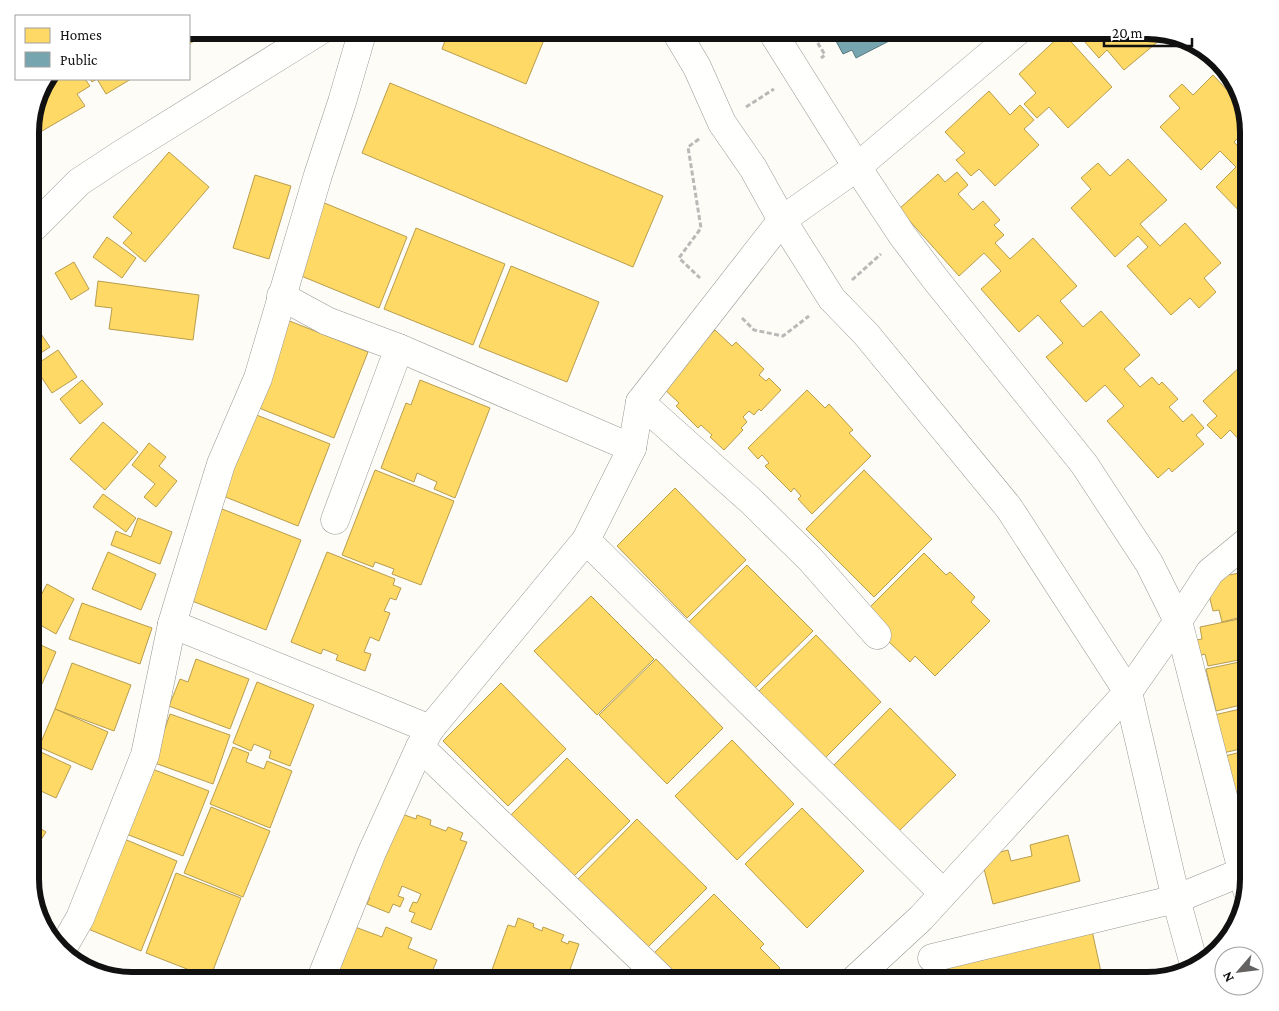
<svg xmlns="http://www.w3.org/2000/svg" width="1279" height="1011" font-family="'Crimson Pro',serif">
<style>
.homes{fill:#ffd966;stroke:#b89d4c}
.public{fill:#76a5af;stroke:#587980}
.lines{fill:none;stroke-linecap:round;stroke-linejoin:round}
.minor-casing{stroke:#979795;stroke-width:29}
.tertiary-casing{stroke:#979795;stroke-width:29}
.path{stroke:#b9b9b8;stroke-width:3;stroke-dasharray:5 2.5;stroke-linecap:butt}
.minor{stroke:#fffffe;stroke-width:28}
.tertiary{stroke:#fffffe;stroke-width:28}
.rim{fill:none;stroke:#111;stroke-width:6}
</style>
<rect width="100%" height="100%" fill="#fdfcf7"/>
<!-- homes -->
<g class="homes">
<path d="M 189,30 L 192,30 L 198,39 L 189,44 Z"/>
<path d="M 449,30 L 548,30 L 526,84 L 442,49 Z"/>
<path d="M 1090,30 L 1147,30 L 1167,34 L 1124,70 L 1107,50 L 1099,58 L 1084,41 L 1093,33 Z"/>
<path d="M 1063,33 L 1112,87 L 1068,128 L 1049,107 L 1037,118 L 1024,104 L 1036,93 L 1019,74 Z"/>
<path d="M 1213,75 L 1243,107 L 1248,128 L 1234,142 L 1249,158 L 1249,221 L 1216,187 L 1236,167 L 1220,151 L 1201,170 L 1160,127 L 1180,108 L 1169,96 L 1182,84 L 1193,95 Z"/>
<path d="M 47,79 L 85,79 L 90,86 L 77,94 L 85,106 L 30,138 L 30,125 L 40,87 Z"/>
<path d="M 90,79 L 131,79 L 106,94 L 97,79 L 92,82 Z"/>
<path d="M 390,83 L 663,196 L 633,267 L 362,153 Z"/>
<path d="M 989,91 L 1010,115 L 1020,105 L 1034,120 L 1024,129 L 1039,145 L 995,186 L 979,169 L 971,176 L 956,160 L 965,153 L 945,132 Z"/>
<path d="M 169,152 L 209,187 L 145,262 L 123,243 L 132,233 L 113,217 Z"/>
<path d="M 1128,159 L 1167,200 L 1140,224 L 1160,246 L 1185,223 L 1221,263 L 1204,278 L 1216,292 L 1199,308 L 1190,298 L 1171,315 L 1127,266 L 1148,247 L 1138,236 L 1115,257 L 1071,208 L 1091,189 L 1081,178 L 1098,163 L 1110,176 Z"/>
<path d="M 957,172 L 968,185 L 958,194 L 973,210 L 983,201 L 1000,220 L 994,225 L 1004,235 L 995,243 L 1010,259 L 1033,238 L 1077,286 L 1060,301 L 1083,327 L 1101,311 L 1140,355 L 1124,369 L 1140,387 L 1152,377 L 1159,385 L 1162,382 L 1178,399 L 1169,407 L 1183,422 L 1192,414 L 1204,428 L 1196,435 L 1204,444 L 1172,472 L 1169,468 L 1158,478 L 1107,421 L 1124,406 L 1105,385 L 1086,402 L 1046,357 L 1063,343 L 1038,315 L 1019,332 L 981,289 L 1001,271 L 984,253 L 959,276 L 899,209 L 938,174 L 945,182 Z"/>
<path d="M 255,175 L 291,186 L 269,259 L 233,248 Z"/>
<path d="M 322,202 L 407,237 L 379,308 L 294,273 Z"/>
<path d="M 416,228 L 505,264 L 473,345 L 384,309 Z"/>
<path d="M 107,237 L 136,258 L 122,278 L 93,257 Z"/>
<path d="M 74,262 L 89,289 L 71,300 L 55,273 Z"/>
<path d="M 511,266 L 599,302 L 567,382 L 479,347 Z"/>
<path d="M 98,281 L 199,295 L 193,340 L 109,329 L 112,308 L 95,306 Z"/>
<path d="M 30,318 L 50,347 L 30,360 Z"/>
<path d="M 287,320 L 368,352 L 334,438 L 254,406 Z"/>
<path d="M 715,330 L 732,346 L 736,342 L 764,369 L 759,375 L 766,381 L 769,378 L 781,390 L 761,411 L 759,409 L 754,415 L 749,411 L 743,417 L 747,422 L 741,428 L 743,430 L 724,450 L 710,437 L 712,435 L 701,425 L 698,428 L 676,406 L 679,403 L 661,386 Z"/>
<path d="M 58,350 L 77,377 L 52,393 L 34,366 Z"/>
<path d="M 1242,365 L 1249,373 L 1249,445 L 1246,447 L 1230,430 L 1221,439 L 1207,425 L 1217,416 L 1203,401 Z"/>
<path d="M 82,380 L 103,404 L 80,424 L 60,399 Z"/>
<path d="M 420,380 L 490,408 L 455,498 L 434,489 L 437,482 L 417,473 L 414,482 L 381,468 L 406,403 L 411,405 Z"/>
<path d="M 807,390 L 825,408 L 829,404 L 853,430 L 849,433 L 871,456 L 812,514 L 798,499 L 801,496 L 794,488 L 791,492 L 765,466 L 769,463 L 762,455 L 758,459 L 748,448 Z"/>
<path d="M 249,412 L 330,444 L 298,526 L 218,494 Z"/>
<path d="M 103,422 L 138,452 L 105,490 L 70,459 Z"/>
<path d="M 149,443 L 166,457 L 159,466 L 177,481 L 156,507 L 144,497 L 155,484 L 132,465 Z"/>
<path d="M 375,470 L 454,501 L 421,585 L 392,574 L 394,569 L 375,562 L 373,567 L 342,555 Z"/>
<path d="M 864,470 L 932,539 L 874,597 L 806,529 Z"/>
<path d="M 675,488 L 746,560 L 687,618 L 617,546 Z"/>
<path d="M 103,494 L 136,518 L 126,532 L 93,507 Z"/>
<path d="M 217,507 L 301,540 L 266,630 L 182,597 Z"/>
<path d="M 138,518 L 172,532 L 160,564 L 111,545 L 116,531 L 131,537 Z"/>
<path d="M 108,552 L 156,574 L 141,610 L 92,589 Z"/>
<path d="M 327,552 L 395,579 L 393,585 L 401,588 L 396,600 L 390,598 L 384,611 L 390,613 L 379,641 L 370,637 L 364,652 L 371,654 L 365,671 L 336,660 L 338,655 L 323,649 L 321,654 L 291,642 Z"/>
<path d="M 924,553 L 946,575 L 950,572 L 975,597 L 971,602 L 990,621 L 935,676 L 915,656 L 910,662 L 884,637 L 890,631 L 868,609 Z"/>
<path d="M 747,565 L 813,631 L 754,689 L 689,622 Z"/>
<path d="M 1246,565 L 1249,565 L 1249,615 L 1222,622 L 1219,610 L 1213,611 L 1207,587 L 1228,569 L 1230,575 L 1247,571 Z"/>
<path d="M 47,584 L 74,599 L 56,634 L 30,619 L 30,616 Z"/>
<path d="M 591,596 L 654,659 L 597,715 L 534,651 Z"/>
<path d="M 82,603 L 152,628 L 140,664 L 69,639 Z"/>
<path d="M 1249,617 L 1249,658 L 1208,666 L 1205,654 L 1199,656 L 1196,640 L 1202,639 L 1200,627 Z"/>
<path d="M 816,635 L 881,702 L 823,760 L 757,693 Z"/>
<path d="M 30,640 L 56,652 L 42,684 L 30,679 Z"/>
<path d="M 196,659 L 249,679 L 230,729 L 169,706 L 180,679 L 188,682 Z"/>
<path d="M 656,659 L 723,728 L 667,784 L 599,715 Z"/>
<path d="M 1249,660 L 1249,703 L 1216,711 L 1206,669 Z"/>
<path d="M 72,663 L 131,685 L 114,731 L 55,709 Z"/>
<path d="M 257,682 L 314,705 L 290,766 L 269,758 L 271,751 L 254,744 L 251,751 L 233,743 Z"/>
<path d="M 501,683 L 566,749 L 508,806 L 443,741 Z"/>
<path d="M 1249,707 L 1249,747 L 1223,753 L 1214,715 Z"/>
<path d="M 890,708 L 956,775 L 898,832 L 833,766 Z"/>
<path d="M 55,709 L 108,732 L 92,770 L 39,747 Z"/>
<path d="M 170,714 L 230,735 L 213,784 L 152,762 L 160,729 L 164,731 Z"/>
<path d="M 732,740 L 794,804 L 737,860 L 675,796 Z"/>
<path d="M 30,747 L 71,766 L 56,798 L 30,786 Z"/>
<path d="M 233,747 L 249,753 L 246,762 L 264,769 L 267,761 L 292,771 L 270,828 L 210,804 Z"/>
<path d="M 1249,750 L 1249,793 L 1235,796 L 1221,757 Z"/>
<path d="M 567,758 L 630,821 L 572,878 L 510,816 Z"/>
<path d="M 147,767 L 209,791 L 183,856 L 121,832 Z"/>
<path d="M 1249,794 L 1249,837 L 1244,838 L 1235,797 Z"/>
<path d="M 211,807 L 270,831 L 243,897 L 184,873 Z"/>
<path d="M 802,808 L 864,871 L 807,928 L 745,864 Z"/>
<path d="M 399,813 L 416,819 L 417,815 L 431,820 L 430,825 L 446,831 L 448,827 L 463,833 L 460,840 L 467,842 L 431,930 L 411,922 L 415,913 L 409,911 L 413,902 L 417,903 L 421,894 L 402,886 L 398,896 L 404,898 L 400,907 L 393,904 L 389,913 L 367,904 L 370,898 L 361,894 Z"/>
<path d="M 637,819 L 707,888 L 641,954 L 572,885 Z"/>
<path d="M 30,822 L 46,832 L 30,857 Z"/>
<path d="M 1068,835 L 1080,881 L 993,904 L 981,857 L 1008,850 L 1011,861 L 1032,856 L 1030,845 Z"/>
<path d="M 117,836 L 177,861 L 141,951 L 81,926 Z"/>
<path d="M 176,873 L 241,898 L 210,978 L 146,953 Z"/>
<path d="M 714,894 L 764,944 L 760,948 L 780,968 L 767,981 L 674,981 L 650,957 Z"/>
<path d="M 518,918 L 534,924 L 533,927 L 542,931 L 543,927 L 564,935 L 561,941 L 568,944 L 569,941 L 579,944 L 566,981 L 488,981 L 508,925 L 515,927 Z"/>
<path d="M 1091,926 L 1103,981 L 942,981 L 937,960 Z"/>
<path d="M 355,927 L 382,937 L 386,927 L 412,938 L 408,948 L 437,960 L 428,981 L 375,981 L 370,979 L 370,981 L 333,981 Z"/>
</g>
<!-- public -->
<path class="public" d="M 836,30 L 894,30 L 890,32 L 893,39 L 856,58 L 852,50 L 843,54 L 831,32 Z"/>
<g class="lines">
<defs>
<g id="minor">
<path d="M 771,30 L 857,167"/>
<path d="M 30,231 L 79,182 L 120,155 L 321,30"/>
<path d="M 281,296 L 327,321 L 399,348 L 632,448"/>
<path d="M 640,402 L 751,501 L 810,559 L 877,635"/>
<path d="M 335,520 L 399,348"/>
<path d="M 586,540 L 943,893"/>
<path d="M 172,624 L 430,729"/>
<path d="M 420,747 L 664,981"/>
<path d="M 61,951 L 80,918 L 145,755 L 172,624 L 181,594 L 221,464 L 258,378 L 318,175 L 342,102 L 363,30"/>
<path d="M 932,958 L 1176,899 L 1242,872 L 1249,871"/>
<path d="M 320,981 L 372,852 L 420,747 L 430,729 L 586,540 L 632,448 L 640,402 L 782,220 L 753,168 L 722,123 L 697,67 L 675,30"/>
<path d="M 853,981 L 921,918 L 1128,692 L 1178,621 L 1210,572 L 1249,540"/>
</g>
<g id="tertiary">
<path d="M 1019,30 L 857,167 L 782,220 L 832,299 L 866,334 L 1009,508 L 1128,692 L 1176,899 L 1195,968"/>
<path d="M 857,167 L 902,235 L 936,280 L 1084,464 L 1149,563 L 1178,621 L 1247,890"/>
</g>
</defs>
<!-- minor casing -->
<use href="#minor" class="minor-casing"/>
<!-- tertiary casing -->
<use href="#tertiary" class="tertiary-casing"/>
<!-- path -->
<g class="path">
<path d="M 810,30 L 825,55 L 821,58"/>
<path d="M 746,107 L 774,89"/>
<path d="M 699,139 L 688,147 L 701,228 L 679,258 L 700,278"/>
<path d="M 852,280 L 881,254"/>
<path d="M 742,318 L 754,330 L 783,336 L 809,316"/>
</g>
<!-- minor -->
<use href="#minor" class="minor"/>
<!-- tertiary -->
<use href="#tertiary" class="tertiary"/>
</g>
<!-- crop -->
<path d="M0 0H1279V1011H0ZM132 39H1147A93 93 0 0 1 1240 132V879A93 93 0 0 1 1147 972H132A93 93 0 0 1 39 879V132A93 93 0 0 1 132 39Z" fill="#fff" fill-rule="evenodd"/>
<path class="rim" d="M132 39H1147A93 93 0 0 1 1240 132V879A93 93 0 0 1 1147 972H132A93 93 0 0 1 39 879V132A93 93 0 0 1 132 39Z"/>
<!-- legend -->
<rect x="15" y="15" width="175" height="65" fill="#ffffff" stroke="#a0a0a0"/>
<rect x="25" y="28" width="25" height="15" fill="#ffd966" stroke="#a0a0a0"/>
<text x="60" y="40" font-size="15" fill="#111111">Homes</text>
<rect x="25" y="52" width="25" height="15" fill="#76a5af" stroke="#a0a0a0"/>
<text x="60" y="65" font-size="15" fill="#111111">Public</text>
<!-- north arrow -->
<g transform="translate(1239 971) rotate(242)"><circle r="24" fill="#ffffff" stroke="#a0a0a0"/>
<path d="M0-4L9 19L0 12L-9 19Z" fill="#646362"/>
<text y="-8" font-size="14" font-weight="bold" text-anchor="middle" fill="#111111">N</text>
</g>
<!-- scale -->
<path d="M1104 38v8h88v-8" fill="none" stroke="#111111" stroke-width="2.5"/>
<text x="1112" y="38" font-size="15" fill="#111111" stroke="#ffffff" stroke-width="4" paint-order="stroke">20 m</text>
</svg>
